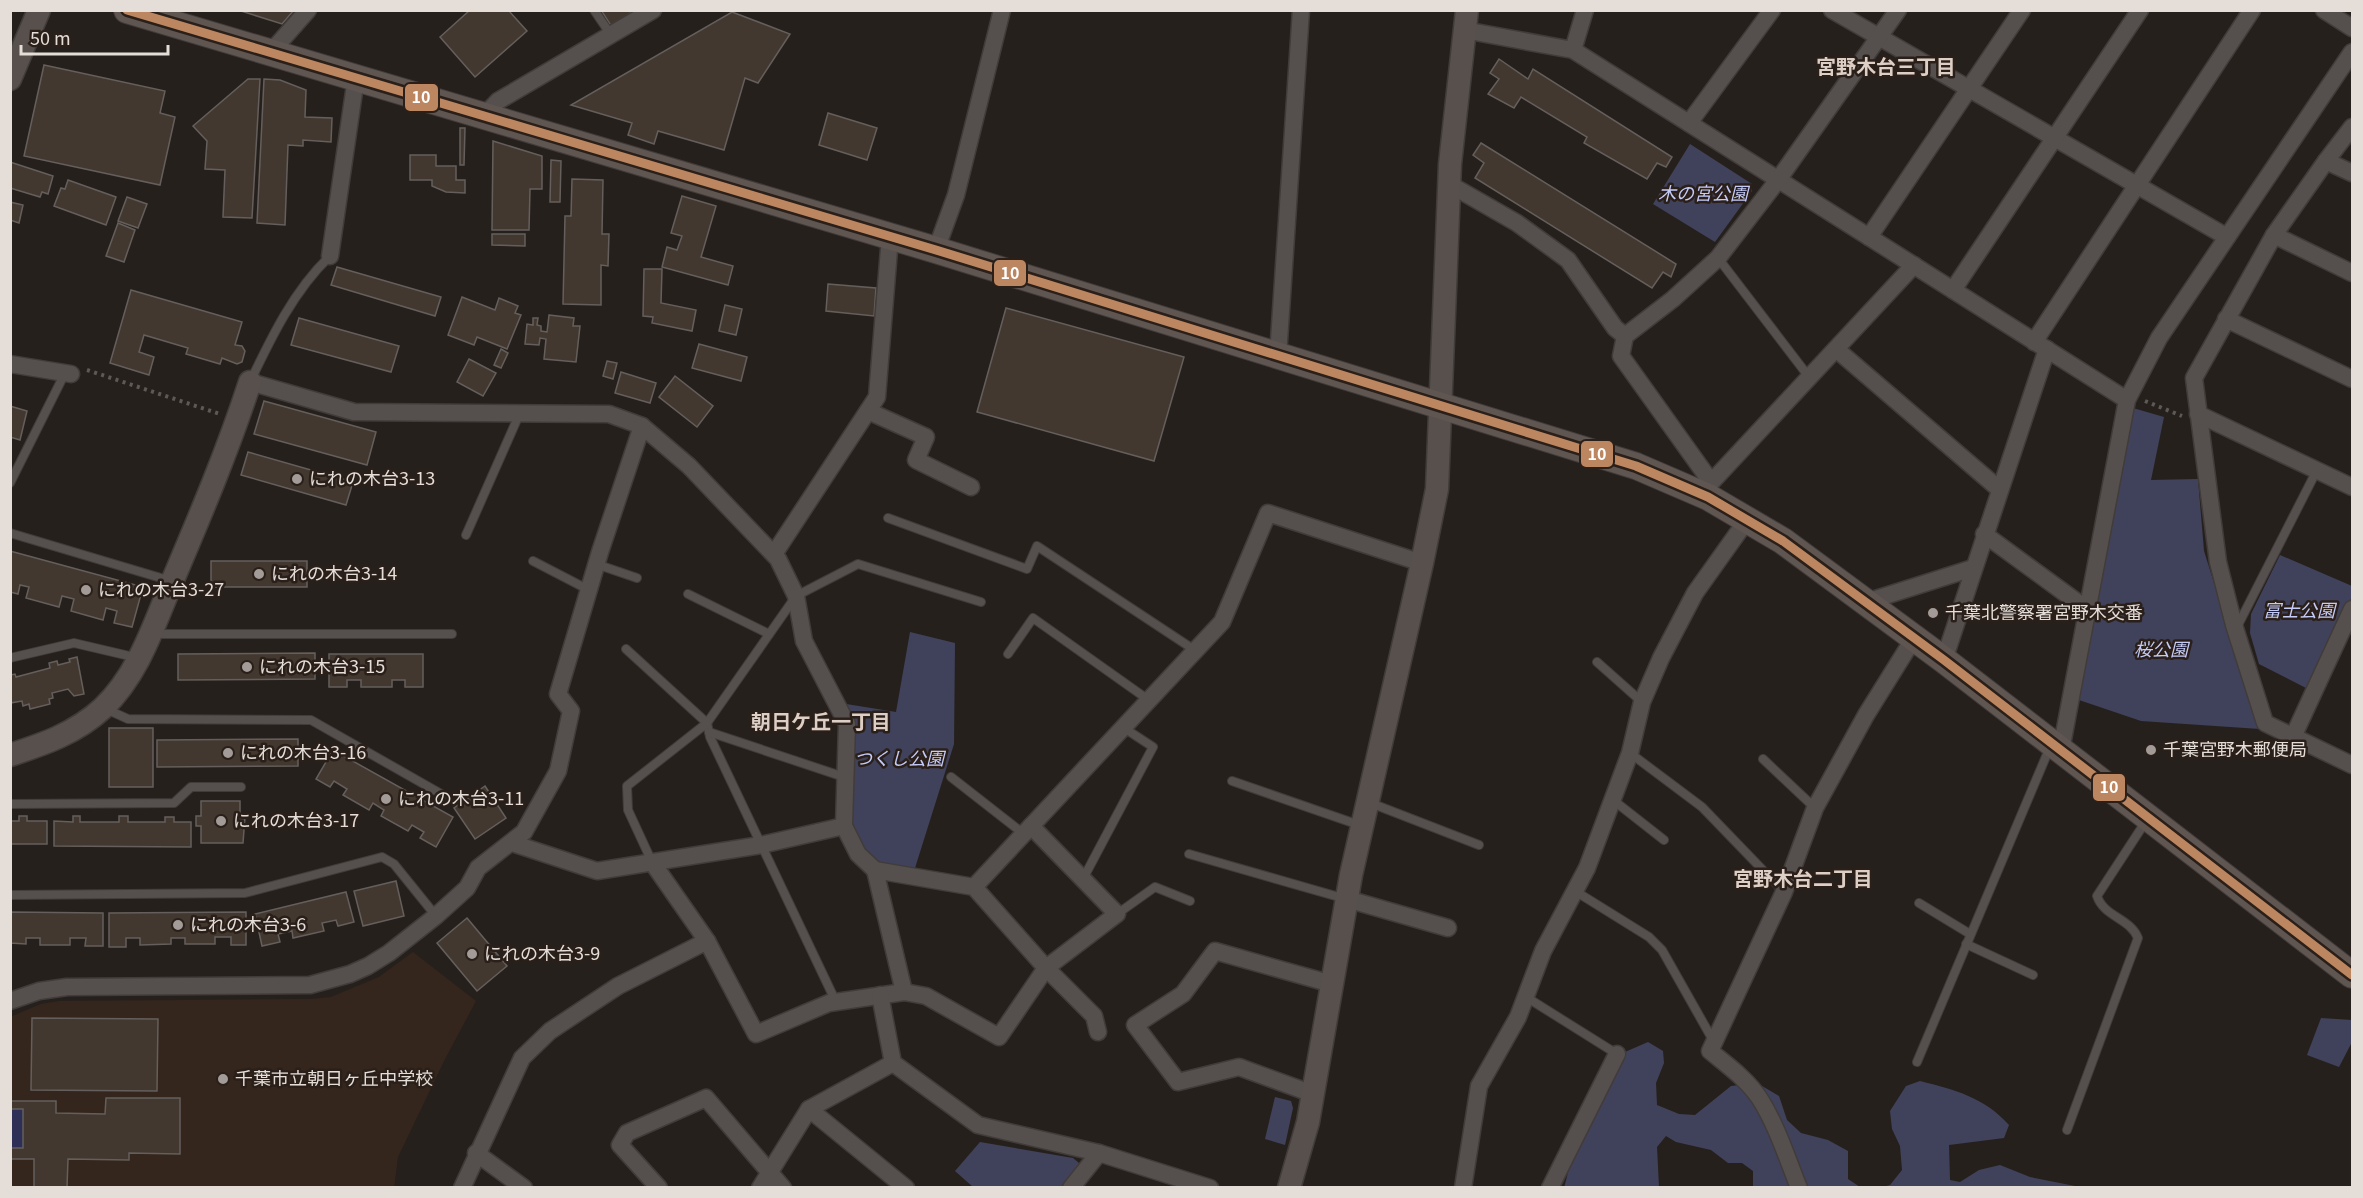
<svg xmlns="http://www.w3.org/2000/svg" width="2363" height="1198" font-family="Georgia,'Noto Sans JP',serif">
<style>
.built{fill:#35261d}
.green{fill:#40425b}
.water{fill:#2d2f56}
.building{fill:#433830;stroke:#645f5c;stroke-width:1.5}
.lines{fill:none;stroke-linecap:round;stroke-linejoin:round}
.lane-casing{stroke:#413c3a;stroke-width:10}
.street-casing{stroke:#413c3a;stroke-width:19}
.secondary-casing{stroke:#413c3a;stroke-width:25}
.primary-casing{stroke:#413c3a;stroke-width:28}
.path{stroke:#5d5957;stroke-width:4;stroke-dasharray:3 4.5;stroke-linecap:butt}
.lane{stroke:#55504e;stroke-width:8}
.street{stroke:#55504e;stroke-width:16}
.secondary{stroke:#57504c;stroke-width:22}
.primary{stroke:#605651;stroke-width:26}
.bus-1-casing{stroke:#2a1f19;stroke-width:14}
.bus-1{stroke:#bb8660;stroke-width:9}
.poi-dot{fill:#a29b97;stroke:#2a1f19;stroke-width:2}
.labels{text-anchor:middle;stroke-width:5;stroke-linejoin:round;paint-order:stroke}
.park-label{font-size:18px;font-style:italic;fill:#c5cbf9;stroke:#2a1f19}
.poi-label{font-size:18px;fill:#e4ddd8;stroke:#2a1f19;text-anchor:start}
.neighbourhood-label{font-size:20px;font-weight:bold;fill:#decfc6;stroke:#2a1f19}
.line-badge{stroke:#2a1f19;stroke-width:2}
.badge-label{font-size:16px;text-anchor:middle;font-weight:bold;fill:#fff}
</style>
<rect width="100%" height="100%" fill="#26201d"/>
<!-- built -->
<path class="built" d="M 413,952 L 476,1001 L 445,1059 L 398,1157 L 394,1188 L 11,1187 L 10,1017 L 41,1004 L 60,1001 L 311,999 L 331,997 L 379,977 Z"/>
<!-- green -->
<g class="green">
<path d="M 1690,144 L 1752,184 L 1752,191 L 1715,242 L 1653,204 Z"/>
<path d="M 2133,408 L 2164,417 L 2151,480 L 2198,479 L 2204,551 L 2260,729 L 2141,721 L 2079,700 Z"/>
<path d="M 2280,555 L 2352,586 L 2352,597 L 2306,688 L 2259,664 L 2250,633 L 2251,614 Z"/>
<path d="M 910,632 L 955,643 L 954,744 L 915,868 L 877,862 L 859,846 L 851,827 L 840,703 L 896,712 Z"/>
<path d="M 2321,1018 L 2352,1020 L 2352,1042 L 2339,1067 L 2307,1055 Z"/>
<path d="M 1648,1042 L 1663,1051 L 1664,1063 L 1656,1083 L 1657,1105 L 1679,1114 L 1695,1115 L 1731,1086 L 1757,1083 L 1779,1096 L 1787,1120 L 1801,1133 L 1828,1140 L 1848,1151 L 1848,1179 L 1860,1187 L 1753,1187 L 1753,1171 L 1742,1163 L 1728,1163 L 1711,1150 L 1676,1142 L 1666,1136 L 1657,1147 L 1659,1187 L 1564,1188 L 1589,1091 L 1606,1065 L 1618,1055 Z"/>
<path d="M 1920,1081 C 1955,1090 1984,1097 2009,1125 L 2004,1138 L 1949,1145 L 1950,1180 L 1960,1182 L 1979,1170 L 2000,1165 L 2030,1177 L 2080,1187 L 1883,1187 L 1890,1185 L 1902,1170 L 1900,1146 L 1892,1129 L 1890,1111 L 1906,1086 Z"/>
<path d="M 1275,1097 L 1291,1101 L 1293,1108 L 1285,1145 L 1265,1139 Z"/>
<path d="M 980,1142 L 1073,1158 L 1079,1163 L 1078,1172 L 1064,1187 L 973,1187 L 955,1171 Z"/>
</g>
<!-- water -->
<rect class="water" x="11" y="1109" width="12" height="39"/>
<!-- building -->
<g class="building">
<path d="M 238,10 L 294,10 L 282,24 Z"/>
<path d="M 470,10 L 508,10 L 527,31 L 475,77 L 440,37 Z"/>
<path d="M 601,10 L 629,10 L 633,16 L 613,29 Z"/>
<path d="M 732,12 L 790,34 L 758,83 L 745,78 L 724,150 L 658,131 L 654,144 L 628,135 L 632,123 L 571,105 Z"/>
<path d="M 1499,59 L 1528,79 L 1533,69 L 1672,157 L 1666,167 L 1657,163 L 1647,179 L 1584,143 L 1587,137 L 1521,97 L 1514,108 L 1488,94 L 1499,79 L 1490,73 Z"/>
<path d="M 44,65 L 165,91 L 160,113 L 175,117 L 160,185 L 24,156 Z"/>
<path d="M 248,79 L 260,79 L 252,218 L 223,217 L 225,170 L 205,169 L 207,141 L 193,126 Z"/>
<path d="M 264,79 L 280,80 L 306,90 L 305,117 L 332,118 L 331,142 L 303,140 L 303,146 L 288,145 L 285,225 L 257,223 Z"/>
<path d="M 828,113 L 877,128 L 867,160 L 819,145 Z"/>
<path d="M 460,128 L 465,128 L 464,165 L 460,165 Z"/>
<path d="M 493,141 L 542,156 L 542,189 L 530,189 L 529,230 L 492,230 Z"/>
<path d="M 1481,143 L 1676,264 L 1671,277 L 1663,272 L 1652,288 L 1475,178 L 1484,163 L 1473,155 Z"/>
<path d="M 410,155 L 436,155 L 436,166 L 456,166 L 456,180 L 465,180 L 465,193 L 446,192 L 432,186 L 432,180 L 410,180 Z"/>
<path d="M 551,160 L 561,161 L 560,202 L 550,202 Z"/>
<path d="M 10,162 L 53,176 L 48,194 L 42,192 L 40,197 L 10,188 Z"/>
<path d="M 572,179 L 603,180 L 602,234 L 609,234 L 608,266 L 601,265 L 601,305 L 563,304 L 565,216 L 571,216 Z"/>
<path d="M 68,180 L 116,197 L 106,225 L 54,206 L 61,188 L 65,189 Z"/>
<path d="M 682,196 L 716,206 L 701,257 L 733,266 L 728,285 L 662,267 L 667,247 L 677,250 L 682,236 L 671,233 Z"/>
<path d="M 127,197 L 147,204 L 138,228 L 118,221 Z"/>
<path d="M 10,202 L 23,205 L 19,223 L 10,220 Z"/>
<path d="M 118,223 L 135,230 L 124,262 L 106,256 Z"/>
<path d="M 492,234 L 525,234 L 525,246 L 492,245 Z"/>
<path d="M 337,267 L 441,297 L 435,316 L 331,285 Z"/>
<path d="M 644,269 L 662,269 L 661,303 L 696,310 L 692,331 L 652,323 L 653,317 L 643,316 Z"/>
<path d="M 828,284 L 876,288 L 874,316 L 826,311 Z"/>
<path d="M 131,290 L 242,322 L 235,345 L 242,346 L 245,351 L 242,362 L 237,364 L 222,358 L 220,364 L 186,354 L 188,348 L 144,335 L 139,352 L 154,357 L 149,375 L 110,363 Z"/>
<path d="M 462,297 L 495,310 L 499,298 L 518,306 L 515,313 L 521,315 L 507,349 L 477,337 L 474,345 L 448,335 Z"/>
<path d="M 725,305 L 742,309 L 736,335 L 719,331 Z"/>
<path d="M 1006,308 L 1184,357 L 1154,461 L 977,412 Z"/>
<path d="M 549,315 L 574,318 L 573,326 L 580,326 L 576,362 L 544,359 L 546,339 L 540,338 L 539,345 L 525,344 L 527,324 L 533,325 L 533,318 L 538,318 L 537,325 L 541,326 L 541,331 L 547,332 Z"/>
<path d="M 299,318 L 399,346 L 391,372 L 291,345 Z"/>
<path d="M 699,344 L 747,357 L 741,381 L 692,368 Z"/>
<path d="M 501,349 L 508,353 L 501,368 L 494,365 Z"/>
<path d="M 469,359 L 496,373 L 483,396 L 457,382 Z"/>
<path d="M 607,361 L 617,363 L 613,379 L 603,376 Z"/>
<path d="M 621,372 L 656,383 L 650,403 L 615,393 Z"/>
<path d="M 675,376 L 713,406 L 697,427 L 659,397 Z"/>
<path d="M 264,401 L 376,432 L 367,465 L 254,434 Z"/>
<path d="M 10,406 L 27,411 L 20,440 L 10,437 Z"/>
<path d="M 248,452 L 353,482 L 346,505 L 241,475 Z"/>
<path d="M 10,551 L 143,587 L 132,627 L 114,623 L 117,611 L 106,608 L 103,620 L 71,611 L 74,599 L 62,596 L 59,607 L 26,598 L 29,587 L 20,585 L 18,594 L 10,592 Z"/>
<rect x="211" y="561" width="96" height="26"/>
<path d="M 315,653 L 315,679 L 178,680 L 178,654 Z"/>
<path d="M 329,654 L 423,654 L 423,687 L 405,687 L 405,680 L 392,680 L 392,687 L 361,687 L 361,680 L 347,680 L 347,687 L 329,687 Z"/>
<path d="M 77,657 L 84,694 L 74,696 L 68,689 L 52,693 L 53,698 L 49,699 L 50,704 L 30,709 L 29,704 L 23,706 L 22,701 L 10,703 L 10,675 L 15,674 L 16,677 L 50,668 L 49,663 L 57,661 L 58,665 L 70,662 L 69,659 Z"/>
<rect x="109" y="728" width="44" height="59"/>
<path d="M 298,739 L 298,766 L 157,767 L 157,740 Z"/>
<path d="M 333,750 L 453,817 L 436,847 L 420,838 L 424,832 L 412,825 L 408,831 L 381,816 L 384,810 L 373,803 L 369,810 L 343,795 L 347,789 L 334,781 L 330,787 L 316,779 Z"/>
<path d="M 485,786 L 506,818 L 475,839 L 454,808 Z"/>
<path d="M 201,801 L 240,801 L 240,817 L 245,817 L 243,843 L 201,843 L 201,826 L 196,826 L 196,816 L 201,816 Z"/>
<path d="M 19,816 L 27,816 L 27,821 L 47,821 L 47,844 L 10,844 L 10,821 L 19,821 Z"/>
<path d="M 73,816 L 80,816 L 80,822 L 119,822 L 119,816 L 128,816 L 128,822 L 165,822 L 165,817 L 174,817 L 174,822 L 191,822 L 191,847 L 54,846 L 54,821 L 73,822 Z"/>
<path d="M 396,881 L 404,916 L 363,926 L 354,891 Z"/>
<path d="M 346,892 L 354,922 L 338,926 L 336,920 L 322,923 L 324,931 L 293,938 L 292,931 L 278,934 L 280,942 L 262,946 L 255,914 Z"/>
<path d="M 10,912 L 103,913 L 103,946 L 85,946 L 86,938 L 70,938 L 70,945 L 40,945 L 40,938 L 26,938 L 26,944 L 10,943 Z"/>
<path d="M 246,912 L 246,945 L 231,945 L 231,937 L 215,937 L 215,944 L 185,944 L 185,938 L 171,938 L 171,944 L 140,945 L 140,938 L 126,938 L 126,947 L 109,947 L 109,913 Z"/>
<path d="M 467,918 L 507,966 L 477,991 L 437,943 Z"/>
<path d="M 32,1018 L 158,1019 L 157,1091 L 31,1090 Z"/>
<path d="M 106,1098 L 180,1098 L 180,1154 L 129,1153 L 129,1160 L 68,1159 L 67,1188 L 34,1188 L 34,1159 L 10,1159 L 10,1148 L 23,1148 L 23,1109 L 10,1109 L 10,1101 L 56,1101 L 56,1113 L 105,1114 Z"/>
</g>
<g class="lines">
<defs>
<g id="lane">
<path d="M 594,10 L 611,35"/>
<path d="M 1718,258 L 1809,377"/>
<path d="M 250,382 C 271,338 294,290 330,256"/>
<path d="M 10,483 L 65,373"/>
<path d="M 888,518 L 1027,569 L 1037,546 L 1196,651"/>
<path d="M 10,533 L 171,581"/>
<path d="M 466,535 L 519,415"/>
<path d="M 533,561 L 589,590"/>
<path d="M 596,564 L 637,578"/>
<path d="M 688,594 L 769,634"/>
<path d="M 2237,627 L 2317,470"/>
<path d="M 153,634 L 452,634"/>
<path d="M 626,649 L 707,723 L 710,737 L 836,1002"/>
<path d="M 1008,654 L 1033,618 L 1150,701"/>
<path d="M 10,658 L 74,643 L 138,658"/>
<path d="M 1597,662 L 1642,702"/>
<path d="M 106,709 L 128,719 L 311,720 L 443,795"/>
<path d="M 709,732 L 847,778"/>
<path d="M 1630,753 L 1702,807 L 1784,892"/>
<path d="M 1763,759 L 1815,808"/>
<path d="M 951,777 L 1024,834"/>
<path d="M 1232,781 L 1362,826"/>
<path d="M 1613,800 L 1664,840"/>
<path d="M 1368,802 L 1479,845"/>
<path d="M 10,804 L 174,803 L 191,787 L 241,787"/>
<path d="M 1189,854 L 1346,899"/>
<path d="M 652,862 L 628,810 L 627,786 L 707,723 L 796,596 L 858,564 L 981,602"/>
<path d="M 1084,877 L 1153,747 L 1124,728"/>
<path d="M 1575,891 L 1649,937 L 1662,950 L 1714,1042"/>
<path d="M 10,895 L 245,893 L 382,857 L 394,864 L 436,916"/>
<path d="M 1919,903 L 1970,934"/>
<path d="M 1117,914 L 1155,887 L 1190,901"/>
<path d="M 1966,944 L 2033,975"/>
<path d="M 1526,997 L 1617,1054"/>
<path d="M 1917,1062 L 2050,747"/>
<path d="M 2067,1130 L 2138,938 C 2130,918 2104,917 2097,896 L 2146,821"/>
</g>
<g id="street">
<path d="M 1832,10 L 2227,237"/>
<path d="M 2324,10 L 2352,28"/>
<path d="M 1464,30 L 1573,50 L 2127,400"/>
<path d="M 1573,50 L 1585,10"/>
<path d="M 271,52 L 308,10"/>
<path d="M 483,117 L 498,101 L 653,10"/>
<path d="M 1689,123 L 1772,10"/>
<path d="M 2352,127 L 2326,161 L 2274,235 L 2194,378 L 2218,562 L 2234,625 L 2265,723 L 2352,765"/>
<path d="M 2326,161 L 2352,173"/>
<path d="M 1449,184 L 1517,223 L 1568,260 L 1615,328 L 1625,336 L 1621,356 L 1711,482"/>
<path d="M 2274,235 L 2352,273"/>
<path d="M 1869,237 L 2022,10"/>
<path d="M 936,250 L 956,195 L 1002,10"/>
<path d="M 330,256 L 356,78"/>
<path d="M 1953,290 L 2140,10"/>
<path d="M 2226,319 L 2352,379"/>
<path d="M 1625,336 L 1673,299 L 1718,258 L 1778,180 L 1898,10"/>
<path d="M 2034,342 L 2252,10"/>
<path d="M 1836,349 L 1999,489"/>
<path d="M 1278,356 L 1301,10"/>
<path d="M 10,364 L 71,374"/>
<path d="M 250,382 L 354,412 L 609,414 L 642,426 L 689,466 L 778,559 L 796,596 L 804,641 L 847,724 L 844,826 L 858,854 L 875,870 L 974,887 L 1046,968 L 1094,1016 L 1098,1032"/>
<path d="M 868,411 L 926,437 L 916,460 L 971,487"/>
<path d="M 2198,414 L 2352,487"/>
<path d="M 1706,488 L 1914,265"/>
<path d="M 1984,534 L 2088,610"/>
<path d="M 774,554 L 877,397 L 890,237"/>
<path d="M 1866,602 L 1973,568"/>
<path d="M 1944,660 L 2047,349"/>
<path d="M 2293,737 L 2352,609"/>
<path d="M 2061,750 L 2127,400 L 2159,338 L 2352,52"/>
<path d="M 512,843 L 597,871 L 761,845 L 844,826"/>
<path d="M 652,862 L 707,941 L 756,1034 L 829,1003 L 904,992 L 926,996 L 999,1037 L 1046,968 L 1117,914 L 1031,826"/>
<path d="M 875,870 L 904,992"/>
<path d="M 974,887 L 1222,622 L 1268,513 L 1422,563"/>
<path d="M 1347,899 L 1448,928"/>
<path d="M 880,995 L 893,1063 L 978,1125 L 1099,1153 L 1210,1188"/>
<path d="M 10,1001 L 39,991 L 67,987 L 310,985 L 350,974 L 368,966 L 389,953 L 436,916 L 467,888 L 478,868 L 524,832 L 558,771 L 571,711 L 558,694 L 600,552 L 642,426"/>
<path d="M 1313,1094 L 1239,1067 L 1178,1082 L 1135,1025 L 1183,994 L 1215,951 L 1332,984"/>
<path d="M 809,1109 L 906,1188"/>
<path d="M 476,1153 L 524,1188"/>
<path d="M 462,1188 L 522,1058 L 550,1031 L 618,986 L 707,941"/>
<path d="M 659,1188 L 620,1145 L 627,1133 L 706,1098 L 783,1188"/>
<path d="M 760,1188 L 809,1109 L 893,1063"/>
<path d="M 1071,1188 L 1099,1153"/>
<path d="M 1463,1188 L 1479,1086 L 1518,1017 L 1543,951 L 1587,868 L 1630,753 L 1642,702 L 1661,658 L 1695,593 L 1747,520"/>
<path d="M 1550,1188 L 1617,1054"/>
<path d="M 1799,1188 C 1787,1158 1777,1126 1760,1099 C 1747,1079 1727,1065 1710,1051 L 1784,892 L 1815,808 L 1866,715 L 1914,638"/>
</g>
<g id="secondary">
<path d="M 10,79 L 39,10"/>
<path d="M 10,755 C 44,744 76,733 103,708 C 139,673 153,627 172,582 C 200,516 228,450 250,382"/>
<path d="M 1289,1188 L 1308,1122 L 1351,875 L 1422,563 L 1437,489 L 1450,164 L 1467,10"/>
</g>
<path id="primary" d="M 127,10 L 936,250 L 1636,466 L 1708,497 L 1783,541 L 1944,660 L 2352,975"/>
</defs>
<!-- lane casing -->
<use href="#lane" class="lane-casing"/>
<!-- street casing -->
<use href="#street" class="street-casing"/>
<!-- secondary casing -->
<use href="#secondary" class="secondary-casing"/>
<!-- primary casing -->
<use href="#primary" class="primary-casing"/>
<!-- path -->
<g class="path">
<path d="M 87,370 L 220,414"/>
<path d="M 2145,401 L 2182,416"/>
</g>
<!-- lane -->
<use href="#lane" class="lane"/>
<!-- street -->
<use href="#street" class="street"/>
<!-- secondary -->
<use href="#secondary" class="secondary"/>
<!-- primary -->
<use href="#primary" class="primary"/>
<defs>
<path id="bus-1" d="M 127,10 L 936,250 L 1636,466 L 1708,497 L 1783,541 L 1944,660 L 2352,975"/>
</defs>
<!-- bus-1 casing -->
<use href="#bus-1" class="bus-1-casing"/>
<!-- bus-1 -->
<use href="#bus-1" class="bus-1"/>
</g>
<!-- markers -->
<g class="poi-dot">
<circle cx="297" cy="479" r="6"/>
<circle cx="259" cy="574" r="6"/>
<circle cx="86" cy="590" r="6"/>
<circle cx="1933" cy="613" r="6"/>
<circle cx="247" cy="667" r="6"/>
<circle cx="2151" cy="750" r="6"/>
<circle cx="228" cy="753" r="6"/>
<circle cx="386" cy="799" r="6"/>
<circle cx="221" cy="821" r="6"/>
<circle cx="178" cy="925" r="6"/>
<circle cx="472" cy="954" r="6"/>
<circle cx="223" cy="1079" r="6"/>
</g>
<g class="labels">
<!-- park labels -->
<g class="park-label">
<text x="1703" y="200">木の宮公園</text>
<text x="2299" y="617">富士公園</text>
<text x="2161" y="656">桜公園</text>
<text x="899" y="765">つくし公園</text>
</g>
<!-- poi labels -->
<g class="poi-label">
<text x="309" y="485">にれの木台3-13</text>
<text x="271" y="580">にれの木台3-14</text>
<text x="98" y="596">にれの木台3-27</text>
<text x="1945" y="619">千葉北警察署宮野木交番</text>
<text x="259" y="673">にれの木台3-15</text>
<text x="2163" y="756">千葉宮野木郵便局</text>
<text x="240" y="759">にれの木台3-16</text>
<text x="398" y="805">にれの木台3-11</text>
<text x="233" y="827">にれの木台3-17</text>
<text x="190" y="931">にれの木台3-6</text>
<text x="484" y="960">にれの木台3-9</text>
<text x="235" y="1085">千葉市立朝日ヶ丘中学校</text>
</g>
<!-- neighbourhood labels -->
<g class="neighbourhood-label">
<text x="1886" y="74">宮野木台三丁目</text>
<text x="821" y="729">朝日ケ丘一丁目</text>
<text x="1803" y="886">宮野木台二丁目</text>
</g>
</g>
<g class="line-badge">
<rect x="404" y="83" width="35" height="29" rx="6" fill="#bb8660"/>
<rect x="993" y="259" width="34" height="28" rx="6" fill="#bb8660"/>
<rect x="1580" y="440" width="34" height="28" rx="6" fill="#bb8660"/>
<rect x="2092" y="773" width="34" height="29" rx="6" fill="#bb8660"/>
</g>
<g class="badge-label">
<text x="421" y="103">10</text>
<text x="1010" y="279">10</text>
<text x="1597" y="460">10</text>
<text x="2109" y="793">10</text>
</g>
<!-- border -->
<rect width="2363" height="1198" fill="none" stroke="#e4ddd8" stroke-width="24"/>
<!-- scale -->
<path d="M21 45v9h147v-9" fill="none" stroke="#e4ddd8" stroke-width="3"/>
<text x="30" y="45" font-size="18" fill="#e4ddd8" stroke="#2a1f19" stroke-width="4.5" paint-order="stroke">50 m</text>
</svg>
